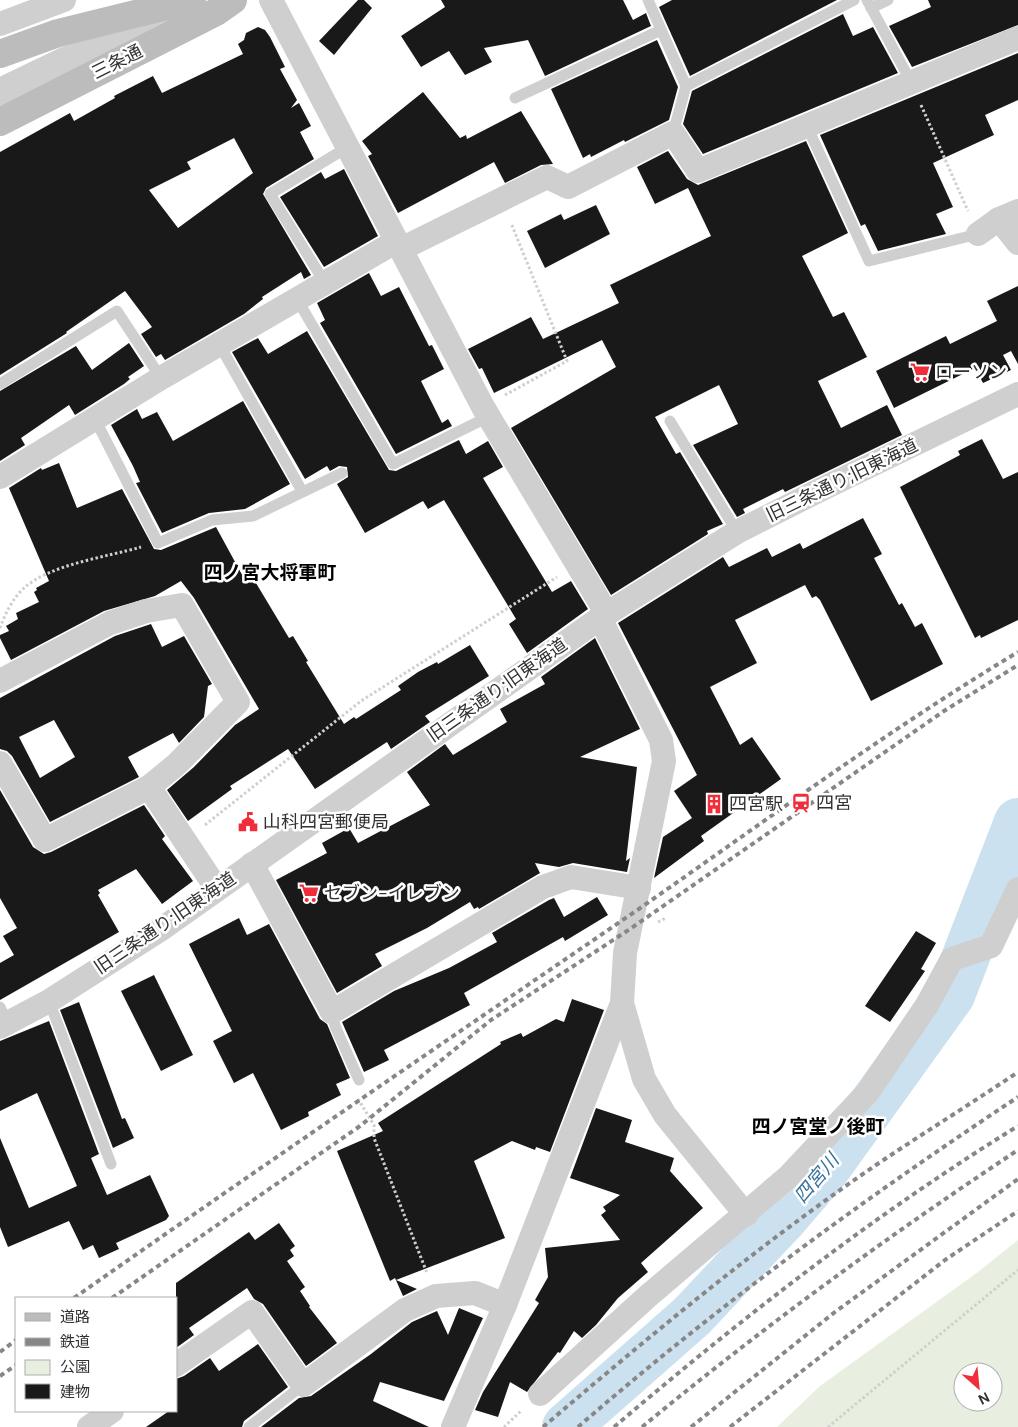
<svg xmlns="http://www.w3.org/2000/svg" width="1018" height="1427" font-family="'DM Sans','Noto Sans JP',sans-serif">
<style>
.green{fill:#e8efe0;fill-rule:evenodd}
.lines{fill:none;stroke-linecap:round;stroke-linejoin:round}
.river{stroke:#cce1ef;stroke-width:48}
.building{fill:#191919;fill-rule:evenodd}
.path{stroke:#cfcfcf;stroke-width:3;stroke-dasharray:2.5 2.5;stroke-linecap:butt}
.service{stroke:#cfcfcf;stroke-width:11}
.minor{stroke:#cfcfcf;stroke-width:24}
.tertiary{stroke:#cfcfcf;stroke-width:28}
.secondary{stroke:#bcbcbc;stroke-width:28}
.rail{stroke:#878787;stroke-width:4;stroke-dasharray:5 4;stroke-linecap:butt}
.labels{text-anchor:middle;stroke-width:5;stroke-linejoin:round;paint-order:stroke}
.street-label{font-size:18px;fill:#323232;stroke:#fff}
.poi-label{font-size:18px;fill:#323232;stroke:#fff;text-anchor:start}
.neighbourhood-label{font-size:19px;font-weight:bold;fill:#000;stroke:#fff}
.water-label{font-size:19px;font-style:italic;fill:#39749b;stroke:#fff}
</style>
<rect width="100%" height="100%" fill="#fff"/>
<!-- green -->
<path class="green" d="M 1018,1240 L 1018,1427 L 777,1427 L 820,1386 L 978,1272 ZM 963,1372 L 993,1372 L 993,1402 L 963,1402 Z"/>
<g class="lines">
<!-- river -->
<path class="river" d="M 566,1427 L 692,1316 L 783,1219 L 826,1169 L 951,995 L 1018,822"/>
</g>
<!-- building -->
<g class="building">
<path d="M 358,0 L 364,0 L 372,8 L 334,55 L 319,41 Z"/>
<path d="M 441,0 L 623,0 L 633,20 L 646,13 L 651,26 L 545,76 L 528,40 L 484,48 L 492,62 L 465,75 L 449,51 L 421,67 L 401,36 L 445,7 Z"/>
<path d="M 672,0 L 837,0 L 690,76 L 659,7 Z"/>
<path d="M 928,0 L 1018,0 L 1018,25 L 912,67 L 889,26 L 931,7 Z"/>
<path d="M 843,14 L 853,36 L 873,27 L 898,73 L 703,154 L 683,124 L 692,91 Z"/>
<path d="M 258,27 L 265,30 L 270,37 L 285,67 L 280,69 L 297,100 L 291,108 L 299,103 L 311,126 L 300,132 L 314,159 L 266,188 L 263,194 L 311,275 L 304,279 L 301,272 L 262,297 L 263,299 L 244,314 L 165,360 L 161,354 L 156,357 L 141,334 L 152,327 L 125,291 L 66,332 L 67,333 L 0,375 L 0,152 L 70,113 L 74,121 L 115,98 L 114,96 L 153,76 L 162,93 L 243,54 L 238,44 L 244,40 L 246,33 ZM 234,138 L 253,173 L 178,228 L 149,190 L 191,169 L 187,162 Z"/>
<path d="M 657,40 L 678,87 L 669,120 L 625,142 L 624,140 L 591,157 L 590,154 L 583,158 L 551,89 Z"/>
<path d="M 1018,53 L 1018,100 L 985,115 L 994,135 L 933,163 L 953,207 L 936,214 L 946,234 L 878,251 L 865,224 L 861,226 L 820,135 Z"/>
<path d="M 423,92 L 460,138 L 466,135 L 467,139 L 521,111 L 553,164 L 541,165 L 505,183 L 494,162 L 398,213 L 368,156 L 372,154 L 362,141 Z"/>
<path d="M 806,141 L 848,233 L 802,256 L 833,317 L 844,312 L 867,357 L 818,381 L 841,428 L 887,405 L 902,435 L 785,492 L 783,489 L 743,509 L 745,513 L 737,517 L 693,445 L 738,424 L 719,385 L 655,417 L 676,454 L 680,452 L 723,524 L 707,531 L 708,534 L 611,595 L 511,428 L 616,367 L 602,340 L 494,393 L 482,368 L 479,369 L 468,349 L 531,317 L 543,339 L 619,303 L 610,285 L 711,236 L 688,188 L 655,204 L 637,167 L 668,151 L 687,179 L 698,185 Z"/>
<path d="M 344,169 L 378,236 L 324,267 L 280,197 L 321,172 L 325,179 Z"/>
<path d="M 596,205 L 610,234 L 545,268 L 527,231 L 561,214 L 564,220 Z"/>
<path d="M 369,273 L 381,296 L 399,287 L 429,346 L 432,345 L 444,369 L 421,381 L 442,423 L 448,419 L 452,426 L 396,454 L 320,323 L 325,320 L 317,303 Z"/>
<path d="M 1018,286 L 1018,364 L 1011,351 L 1003,355 L 1011,370 L 983,383 L 975,368 L 894,408 L 876,371 L 946,336 L 950,344 L 997,321 L 987,301 Z"/>
<path d="M 307,331 L 389,470 L 396,471 L 459,440 L 466,454 L 488,441 L 503,467 L 483,478 L 552,592 L 571,581 L 588,609 L 527,653 L 509,624 L 516,619 L 444,500 L 428,509 L 423,501 L 365,533 L 337,484 L 348,477 L 347,467 L 339,466 L 330,471 L 327,466 L 305,479 L 232,352 L 258,338 L 268,354 Z"/>
<path d="M 129,343 L 144,366 L 128,377 L 130,379 L 124,384 L 75,415 L 69,405 L 21,438 L 25,445 L 0,461 L 0,391 L 76,346 L 92,370 Z"/>
<path d="M 243,401 L 290,484 L 245,509 L 209,513 L 162,533 L 136,483 L 140,482 L 133,466 L 111,425 L 137,409 L 142,419 L 157,412 L 173,441 Z"/>
<path d="M 982,439 L 1003,479 L 1018,472 L 1018,620 L 981,638 L 980,635 L 975,638 L 900,487 L 960,455 L 958,451 Z"/>
<path d="M 59,463 L 77,508 L 122,489 L 154,549 L 161,550 L 216,527 L 246,582 L 253,578 L 289,638 L 293,636 L 308,661 L 306,662 L 344,724 L 354,717 L 356,719 L 401,690 L 398,686 L 418,672 L 437,662 L 438,664 L 470,645 L 489,676 L 425,716 L 430,722 L 391,749 L 387,742 L 315,789 L 288,749 L 230,786 L 232,789 L 188,821 L 167,790 L 194,767 L 235,725 L 259,709 L 194,598 L 181,581 L 155,596 L 104,611 L 11,660 L 0,638 L 0,635 L 9,631 L 6,626 L 18,619 L 16,613 L 39,602 L 34,592 L 37,590 L 36,588 L 49,581 L 9,488 L 41,468 L 42,470 Z"/>
<path d="M 863,518 L 882,554 L 874,558 L 899,605 L 902,603 L 915,627 L 922,623 L 943,664 L 871,701 L 820,600 L 816,596 L 812,598 L 805,585 L 735,620 L 757,663 L 710,687 L 740,745 L 752,737 L 781,779 L 701,836 L 704,841 L 654,878 L 663,837 L 692,818 L 674,791 L 697,775 L 618,623 L 723,557 L 729,567 L 767,548 L 772,557 L 800,543 L 803,549 Z"/>
<path d="M 151,624 L 162,647 L 184,636 L 212,684 L 208,686 L 204,717 L 179,743 L 173,733 L 128,757 L 139,777 L 50,822 L 12,756 L 7,751 L 0,749 L 0,698 L 115,636 ZM 54,720 L 75,757 L 40,778 L 19,737 Z"/>
<path d="M 595,638 L 640,729 L 580,757 L 637,767 L 626,861 L 630,858 L 627,872 L 573,863 L 559,867 L 535,863 L 540,873 L 479,909 L 478,907 L 474,909 L 470,902 L 427,928 L 375,954 L 382,966 L 337,993 L 276,880 L 327,853 L 322,843 L 349,828 L 358,843 L 430,805 L 407,772 L 445,744 L 453,755 L 507,722 L 500,709 L 545,684 L 541,677 Z"/>
<path d="M 0,790 L 33,847 L 44,854 L 51,852 L 144,805 L 165,836 L 162,839 L 193,881 L 162,904 L 136,869 L 98,890 L 100,893 L 98,895 L 119,932 L 0,1000 L 0,963 L 14,955 L 3,936 L 17,928 L 0,898 Z"/>
<path d="M 597,897 L 608,915 L 565,941 L 563,937 L 464,993 L 470,1005 L 384,1050 L 389,1060 L 364,1072 L 342,1022 L 394,991 L 449,968 L 497,942 L 492,933 L 549,900 L 554,898 L 564,917 Z"/>
<path d="M 239,918 L 247,935 L 269,924 L 320,1019 L 327,1024 L 350,1078 L 336,1084 L 341,1095 L 308,1112 L 309,1116 L 281,1130 L 253,1073 L 234,1083 L 213,1041 L 232,1031 L 189,944 Z"/>
<path d="M 916,931 L 936,943 L 921,969 L 925,971 L 890,1022 L 865,1006 Z"/>
<path d="M 154,975 L 193,1055 L 161,1071 L 121,991 Z"/>
<path d="M 572,999 L 604,1010 L 550,1152 L 536,1147 L 535,1150 L 512,1141 L 474,1161 L 505,1238 L 396,1280 L 417,1289 L 403,1296 L 395,1278 L 390,1281 L 337,1151 L 383,1131 L 378,1123 L 501,1044 L 500,1042 L 521,1033 L 523,1037 L 556,1019 L 564,1022 Z"/>
<path d="M 79,1002 L 122,1119 L 125,1118 L 134,1138 L 113,1148 L 60,1010 Z"/>
<path d="M 49,1021 L 99,1154 L 91,1158 L 107,1195 L 150,1175 L 169,1216 L 166,1220 L 116,1243 L 119,1249 L 99,1258 L 93,1245 L 83,1250 L 69,1221 L 8,1247 L 0,1227 L 0,1138 L 29,1208 L 77,1186 L 37,1093 L 0,1111 L 0,1041 Z"/>
<path d="M 596,1108 L 632,1120 L 625,1142 L 674,1158 L 670,1171 L 703,1208 L 641,1263 L 648,1272 L 618,1298 L 596,1325 L 582,1338 L 574,1331 L 560,1353 L 558,1352 L 527,1392 L 510,1382 L 498,1417 L 475,1410 L 483,1392 L 539,1303 L 535,1300 L 548,1277 L 545,1248 L 620,1240 L 601,1215 L 606,1211 L 603,1207 L 620,1195 L 570,1178 Z"/>
<path d="M 279,1223 L 295,1246 L 290,1250 L 294,1256 L 287,1261 L 305,1287 L 300,1291 L 310,1306 L 309,1307 L 337,1343 L 306,1366 L 263,1304 L 254,1299 L 247,1288 L 189,1328 L 194,1335 L 176,1348 L 176,1283 L 249,1232 L 255,1240 Z"/>
<path d="M 459,1308 L 483,1318 L 444,1401 L 380,1382 L 373,1401 L 429,1427 L 261,1427 L 299,1398 L 311,1396 L 371,1354 L 412,1322 L 437,1311 L 448,1335 Z"/>
<path d="M 258,1344 L 288,1387 L 244,1421 L 242,1427 L 146,1427 L 169,1411 L 176,1411 L 176,1379 L 184,1376 L 210,1358 L 219,1371 Z"/>
</g>
<g class="lines">
<!-- path -->
<g class="path">
<path d="M 921,105 L 968,211"/>
<path d="M 505,395 L 567,361 L 511,223"/>
<path d="M 0,628 C 5,614 13,598 24,588 C 51,564 107,557 141,547"/>
<path d="M 205,825 L 361,701 L 557,577"/>
<path d="M 658,922 L 666,918"/>
<path d="M 358,1099 L 374,1125 L 374,1138 L 427,1273"/>
<path d="M 504,1427 L 522,1410"/>
<path d="M 828,1427 L 1018,1270"/>
</g>
<!-- service -->
<g class="service">
<path d="M 648,0 L 686,86 L 854,0"/>
<path d="M 867,0 L 911,82"/>
<path d="M 871,8 L 888,0"/>
<path d="M 515,98 L 661,30"/>
<path d="M 806,124 L 869,261 L 978,234"/>
<path d="M 673,133 L 686,86"/>
<path d="M 325,283 L 270,194 L 348,147"/>
<path d="M 297,299 L 393,464 L 488,417"/>
<path d="M 219,344 L 302,491"/>
<path d="M 0,384 L 117,311 L 161,378"/>
<path d="M 95,419 L 158,543 L 212,520 L 253,516 L 342,473"/>
<path d="M 670,421 L 737,532"/>
<path d="M 49,1001 L 111,1164"/>
<path d="M 0,1007 L 7,1023"/>
<path d="M 332,1012 L 335,1026 L 359,1080"/>
<path d="M 249,1427 L 303,1385"/>
</g>
<!-- minor -->
<g class="minor">
<path d="M 271,0 L 483,407 L 607,614"/>
<path d="M 0,24 L 64,0"/>
<path d="M 999,219 L 1018,243"/>
<path d="M 978,234 L 999,219 L 1018,211"/>
<path d="M 401,249 L 547,177 L 568,187 L 673,133 L 698,171 L 1018,38"/>
<path d="M 0,477 L 161,378 L 397,241"/>
<path d="M 600,618 L 661,740 L 664,761 L 625,953 L 622,1003 L 644,1079 L 665,1115 L 746,1215"/>
<path d="M 0,681 L 110,623 L 146,611 L 182,605 L 238,702 L 177,764 L 149,787 L 217,889"/>
<path d="M 0,763 L 45,840 L 149,787"/>
<path d="M 252,864 L 332,1012 L 543,887 L 571,877 L 639,888"/>
<path d="M 0,1027 L 49,1001 L 160,930 L 600,618 L 737,532 L 824,488 L 1018,394"/>
<path d="M 176,1365 L 252,1312 L 303,1385 L 405,1310 L 436,1296 L 475,1293 L 505,1305"/>
<path d="M 540,1394 L 648,1296 L 788,1177 L 868,1092 L 927,1005 L 952,959 L 991,946 L 1018,889"/>
<path d="M 89,1427 L 112,1411"/>
<path d="M 453,1427 L 505,1305 L 622,1003"/>
</g>
<!-- tertiary -->
<path class="tertiary" d="M 0,92 L 163,14"/>
<!-- secondary -->
<g class="secondary">
<path d="M 0,54 L 58,33 L 192,0"/>
<path d="M 0,122 L 216,12 L 233,0"/>
</g>
<!-- rail -->
<g class="rail">
<path d="M 74,1298 C 259,1168 446,1041 633,913 C 760,825 885,732 1018,652"/>
<path d="M 112,1298 L 360,1126 L 491,1020 L 630,929 L 944,711 L 1018,665"/>
<path d="M 0,1352 L 16,1340"/>
<path d="M 0,1376 L 16,1365"/>
<path d="M 543,1427 C 651,1335 761,1243 879,1163 C 925,1132 972,1103 1018,1072"/>
<path d="M 578,1427 C 716,1307 865,1198 1018,1097"/>
<path d="M 614,1427 C 742,1318 875,1214 1018,1126"/>
<path d="M 642,1427 C 762,1328 888,1236 1018,1150"/>
<path d="M 691,1427 L 835,1312 L 1018,1179"/>
<path d="M 730,1427 L 945,1260 L 1018,1211"/>
</g>
</g>
<!-- icons -->
<defs>
<symbol id="supermarket-bare" viewBox="-9 -9 18 18"><path d="M-6-5.5h2.5l.6 2H6L4.5 2H-2.5L-4.4-4H-6ZM-1.5 3.2a1.3 1.3 0 1 0 .1 0ZM3 3.2a1.3 1.3 0 1 0 .1 0Z" fill="#f02d3a" stroke="#fff" stroke-width="2.5" paint-order="stroke"/></symbol>
<symbol id="station-bare" viewBox="-9 -9 18 18"><path d="M-3-6H3Q5-6 5-4V2Q5 4 3 4L4.5 6H3L1.5 4h-3L-3 6H-4.5L-3 4Q-5 4-5 2V-4Q-5-6-3-6ZM-3.5-4v3h7v-3ZM-3.5 1v1.5H-2V1ZM2 1v1.5H3.5V1Z" fill="#f02d3a" stroke="#fff" stroke-width="2.5" paint-order="stroke"/></symbol>
<symbol id="building-bare" viewBox="-9 -9 18 18"><path d="M-4-6H4V6H1V3H-1V6H-4ZM-2.5-4.3h1.7v1.8h-1.7ZM.8-4.3h1.7v1.8H.8ZM-2.5-1h1.7V.8h-1.7ZM.8-1h1.7V.8H.8Z" fill="#f02d3a" stroke="#fff" stroke-width="2.5" paint-order="stroke"/></symbol>
<symbol id="civic-bare" viewBox="-9 -9 18 18"><path d="M-.6-6.5H3V-4.5H.6V-3L4-1V1h2V6H-6V1h2V-1L-.6-3ZM-1.2 2.5V6h2.4V2.5Z" fill="#f02d3a" stroke="#fff" stroke-width="2.5" paint-order="stroke"/></symbol>
</defs>
<g fill-rule="evenodd">
<use href="#supermarket-bare" x="906" y="358" width="28" height="28"/>
<use href="#station-bare" x="787" y="789" width="28" height="28"/>
<use href="#building-bare" x="700" y="790" width="28" height="28"/>
<use href="#civic-bare" x="234" y="808" width="28" height="28"/>
<use href="#supermarket-bare" x="295" y="879" width="28" height="28"/>
</g>
<g class="labels">
<!-- street labels -->
<g class="street-label">
<text transform="translate(117 62) rotate(-27)" y="6">三条通</text>
<text transform="translate(842 480) rotate(-26)" y="6">旧三条通り;旧東海道</text>
<text transform="translate(497 690) rotate(-35)" y="6">旧三条通り;旧東海道</text>
<text transform="translate(165 923) rotate(-34)" y="6">旧三条通り;旧東海道</text>
</g>
<!-- poi labels -->
<g class="poi-label">
<text x="935" y="378">ローソン</text>
<text x="816" y="809">四宮</text>
<text x="729" y="810">四宮駅</text>
<text x="263" y="828">山科四宮郵便局</text>
<text x="324" y="899">セブン-イレブン</text>
</g>
<!-- neighbourhood labels -->
<g class="neighbourhood-label">
<text x="270" y="579">四ノ宮大将軍町</text>
<text x="818" y="1133">四ノ宮堂ノ後町</text>
</g>
<!-- water labels -->
<g class="water-label">
<text transform="translate(816 1178) rotate(-50)" y="7">四宮川</text>
</g>
</g>
<!-- legend -->
<rect x="15" y="1297" width="162" height="115" fill="#ffffff" stroke="#adadad"/>
<rect x="25" y="1313" width="25" height="8" fill="#bcbcbc" stroke="#adadad"/>
<text x="60" y="1322" font-size="15" fill="#323232">道路</text>
<rect x="25" y="1338" width="25" height="8" fill="#878787" stroke="#adadad"/>
<text x="60" y="1347" font-size="15" fill="#323232">鉄道</text>
<rect x="25" y="1360" width="25" height="15" fill="#e8efe0" stroke="#adadad"/>
<text x="60" y="1372" font-size="15" fill="#323232">公園</text>
<rect x="25" y="1384" width="25" height="15" fill="#191919" stroke="#adadad"/>
<text x="60" y="1397" font-size="15" fill="#323232">建物</text>
<!-- north arrow -->
<g transform="translate(978 1387) rotate(153)"><circle r="24" fill="#ffffff" stroke="#adadad"/>
<path d="M0-4L9 19L0 12L-9 19Z" fill="#f02d3a"/>
<text y="-8" font-size="14" font-weight="bold" text-anchor="middle" fill="#323232">N</text>
</g>
</svg>
